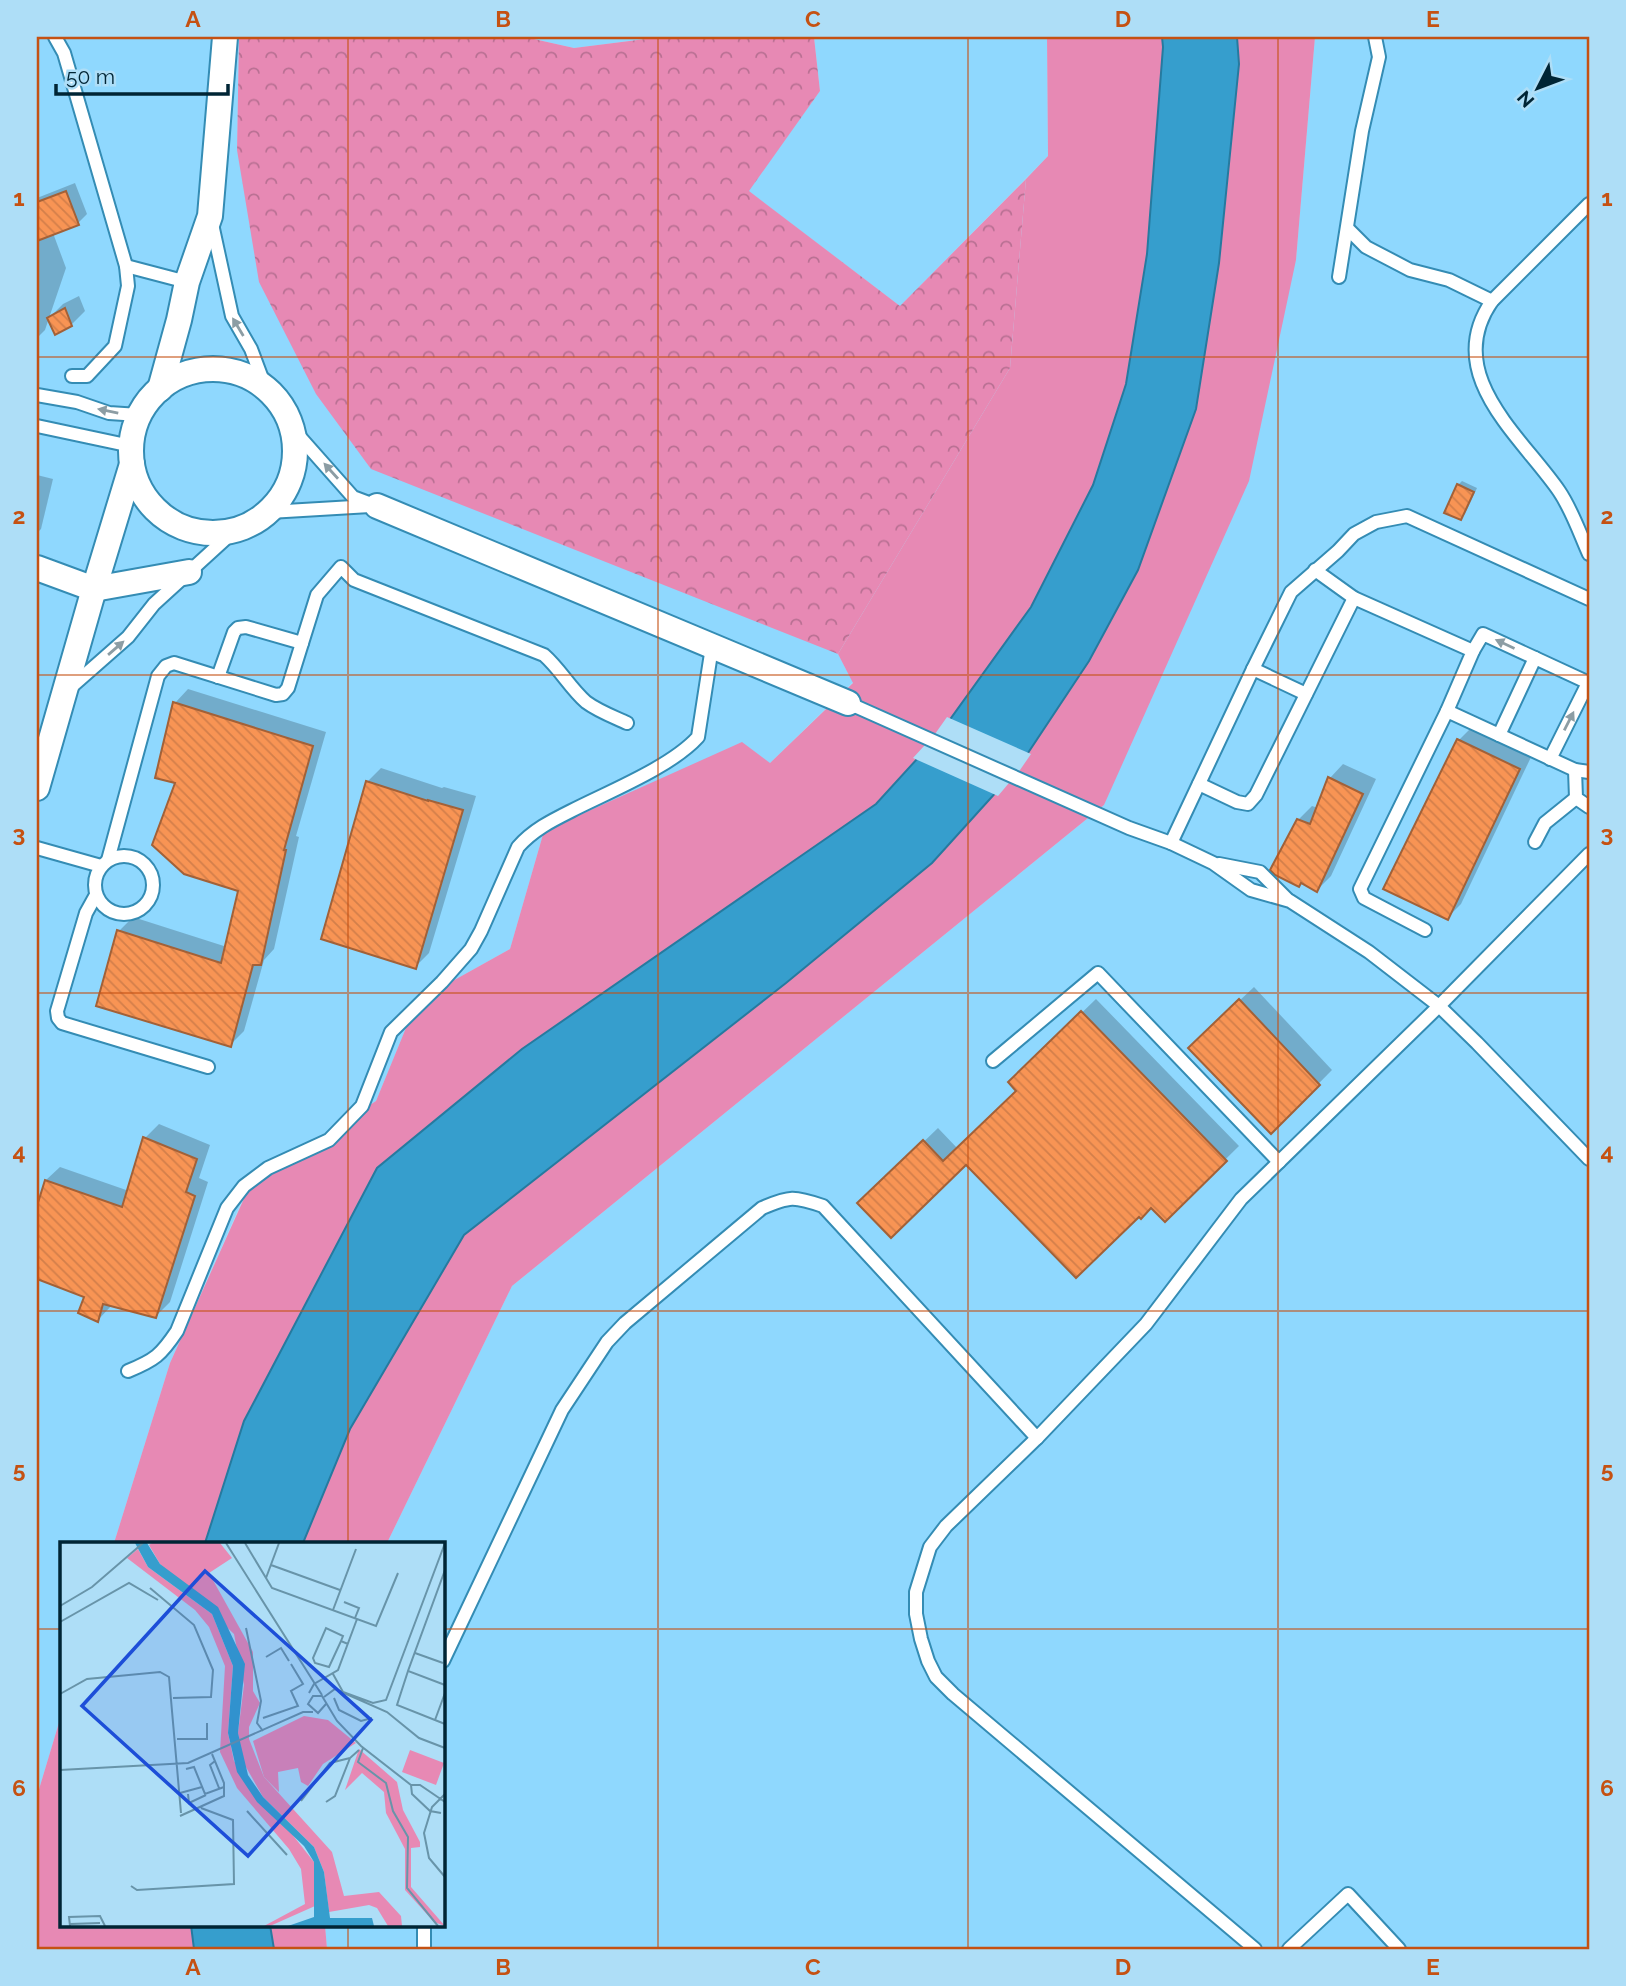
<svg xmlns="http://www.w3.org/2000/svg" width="1626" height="1986" font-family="Raleway,sans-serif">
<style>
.built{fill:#8fd8fe}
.green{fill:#e789b4}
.forest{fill:url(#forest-crowns)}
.water{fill:#369ecd;stroke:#267a9f;stroke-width:2}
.pier{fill:#aedef7}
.shadow{fill:#0003}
.building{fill:url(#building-back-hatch);stroke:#a26138;stroke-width:2}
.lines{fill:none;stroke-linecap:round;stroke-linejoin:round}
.service-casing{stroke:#348cb4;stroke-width:16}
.minor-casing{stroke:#348cb4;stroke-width:28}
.service{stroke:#fff;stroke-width:12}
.minor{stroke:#fff;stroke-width:24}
.oneway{fill:#8c9da4}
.grid{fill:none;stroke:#c55112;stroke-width:2;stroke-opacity:0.55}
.inset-road{fill:none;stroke:#6894a9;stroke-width:2}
.view{fill:#1d4ed8;fill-opacity:0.15;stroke:#1d4ed8;stroke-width:3.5}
.inset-edge{fill:none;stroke:#002535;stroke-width:3.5}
.neatline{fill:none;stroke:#c55112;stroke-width:2.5}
.grid-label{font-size:23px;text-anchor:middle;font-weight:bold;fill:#c55112}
</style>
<defs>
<pattern id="forest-crowns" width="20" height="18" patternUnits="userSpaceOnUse" patternTransform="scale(1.75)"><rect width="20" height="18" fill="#e789b4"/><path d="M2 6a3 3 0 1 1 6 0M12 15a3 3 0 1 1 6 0" fill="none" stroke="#b97093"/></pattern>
<pattern id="building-back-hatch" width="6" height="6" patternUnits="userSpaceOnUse" patternTransform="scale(1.75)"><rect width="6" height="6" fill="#f89454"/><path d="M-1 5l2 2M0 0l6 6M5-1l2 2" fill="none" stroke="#d37f4a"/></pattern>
</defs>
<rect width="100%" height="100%" fill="#aedef7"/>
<!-- built -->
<g class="built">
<path d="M 37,37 L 239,37 L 237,150 L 838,654 L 853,682 L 770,763 L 544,831 L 510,949 L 449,983 L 408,1023 L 376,1101 L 250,1183 L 170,1363 L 114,1543 L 61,1543 L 61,1716 L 37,1796 Z"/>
<path d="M 525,37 L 661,37 L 574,48 Z"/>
<path d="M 814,37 L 1047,37 L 1048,156 L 900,306 L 748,191 L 820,91 Z"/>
<path d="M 1315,37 L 1589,37 L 1589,1949 L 327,1949 L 325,1925 L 443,1925 L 443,1543 L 387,1543 L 512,1286 L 1104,805 L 1296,260 Z"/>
</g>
<!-- green -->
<g class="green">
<path d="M 1047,37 L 1162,37 L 1163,47 L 1147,254 L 1126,384 L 1093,485 L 1031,607 L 938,736 L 876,804 L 522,1049 L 377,1168 L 244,1421 L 205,1543 L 114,1543 L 170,1363 L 251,1183 L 376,1101 L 408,1023 L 449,983 L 510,949 L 544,831 L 742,742 L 770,763 L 853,683 L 838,654 L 1010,368 L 1026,179 L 1048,156 Z"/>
<path d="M 1237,37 L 1315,37 L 1296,260 L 1249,481 L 1104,805 L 512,1286 L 387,1543 L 303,1543 L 350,1429 L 464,1235 L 786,983 L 1018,768 L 1089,661 L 1138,571 L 1196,409 L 1219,263 L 1239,65 Z"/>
<path d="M 61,1716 L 61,1925 L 191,1925 L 194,1949 L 37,1949 L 37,1796 Z"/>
<path d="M 270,1925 L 325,1925 L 327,1949 L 274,1949 Z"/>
</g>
<!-- forest -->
<path class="forest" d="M 239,37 L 525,37 L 574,48 L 661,37 L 814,37 L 820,91 L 749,191 L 900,306 L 1026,179 L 1010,368 L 838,654 L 371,469 L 316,394 L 259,282 L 237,150 Z"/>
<!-- water -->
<g class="water">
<path d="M 1162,37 L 1237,37 L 1239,64 L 1219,263 L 1196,409 L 1138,570 L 1089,661 L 1018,768 L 932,863 L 786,983 L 464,1235 L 350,1429 L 303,1543 L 205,1543 L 244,1421 L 377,1168 L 522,1049 L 876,804 L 938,736 L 1031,607 L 1093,485 L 1126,384 L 1147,254 L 1163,47 Z"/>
<path d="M 191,1925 L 270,1925 L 274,1949 L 194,1949 Z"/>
</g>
<!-- pier -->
<path class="pier" d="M 947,717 L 1031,754 L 1020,770 L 998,796 L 913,758 L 935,734 Z"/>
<!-- shadow -->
<g class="shadow">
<path d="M 75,183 L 87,214 L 78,223 L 53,233 L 66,268 L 49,318 L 63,304 L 79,296 L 85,311 L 71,325 L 49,318 L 45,330 L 37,338 L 37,198 Z"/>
<path d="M 37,475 L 53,479 L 41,529 L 37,533 Z"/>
<path d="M 1462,481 L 1477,488 L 1465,514 L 1461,518 L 1458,485 Z"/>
<path d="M 188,689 L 326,732 L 296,836 L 299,837 L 274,949 L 264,960 L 244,1031 L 230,1045 L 119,931 L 133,917 L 227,947 L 240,890 L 177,782 L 175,703 Z"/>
<path d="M 1473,726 L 1532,755 L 1461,904 L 1447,918 L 1386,889 L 1459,740 Z"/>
<path d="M 1343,764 L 1376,779 L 1331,876 L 1317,890 L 1298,820 L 1312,806 L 1318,808 L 1330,778 Z"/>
<path d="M 381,768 L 442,788 L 444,787 L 476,796 L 429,953 L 415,967 L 367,782 Z"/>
<path d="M 1254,987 L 1332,1070 L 1271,1132 L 1204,1034 Z"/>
<path d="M 1096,999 L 1239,1146 L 1165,1219 L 1152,1206 L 966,1162 L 860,1203 L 938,1128 L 958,1149 L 1018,1091 L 1010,1082 Z"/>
<path d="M 159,1124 L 210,1145 L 199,1178 L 208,1182 L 170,1302 L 156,1316 L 112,1305 L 98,1320 L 86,1296 L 37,1277 L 37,1212 L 46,1180 L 60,1167 L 129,1191 L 145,1138 Z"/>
</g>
<!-- building -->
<g class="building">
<path d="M 66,191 L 79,225 L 37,241 L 37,202 Z"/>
<path d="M 65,308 L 72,326 L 55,335 L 47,318 Z"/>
<path d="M 1457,484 L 1474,492 L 1461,520 L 1444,513 Z"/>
<path d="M 173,702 L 313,746 L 284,850 L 286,850 L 261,965 L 253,965 L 231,1047 L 96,1006 L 117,930 L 221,963 L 238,891 L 184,874 L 152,845 L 175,783 L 155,778 Z"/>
<path d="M 1457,739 L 1520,769 L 1448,920 L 1383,889 Z"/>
<path d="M 1328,777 L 1363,794 L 1317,892 L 1301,883 L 1299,887 L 1275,875 L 1270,870 L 1297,819 L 1310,824 Z"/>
<path d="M 366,781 L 428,801 L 428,800 L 463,810 L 416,969 L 321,939 Z"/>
<path d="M 1239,999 L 1320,1085 L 1271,1134 L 1188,1048 Z"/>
<path d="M 1081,1011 L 1227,1161 L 1165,1222 L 1151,1208 L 1141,1219 L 1139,1217 L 1076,1278 L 966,1165 L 891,1238 L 857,1203 L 923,1140 L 943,1161 L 1016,1091 L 1008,1082 Z"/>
<path d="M 143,1137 L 197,1159 L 186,1192 L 195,1196 L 156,1318 L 103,1304 L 98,1322 L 78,1313 L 84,1297 L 37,1279 L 37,1206 L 45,1180 L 122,1207 Z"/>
</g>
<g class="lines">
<defs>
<g id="service">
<path d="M 55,37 L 64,53 L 126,266 L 128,286 L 115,346 L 87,376 L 72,376"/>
<path d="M 1589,204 L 1492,301 C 1441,374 1521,436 1559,491 C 1572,510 1580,534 1589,554"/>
<path d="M 212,224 L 232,316 L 251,349 L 266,389"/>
<path d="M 1348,229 L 1366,247 L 1410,270 L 1449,280 L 1492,301"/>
<path d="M 126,266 L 187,282"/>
<path d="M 1339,277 L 1362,131 L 1379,57 L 1375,37"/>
<path d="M 37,395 L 77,402 L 109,413 L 139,415"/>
<path d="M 37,426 L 131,446"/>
<path d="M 291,427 L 353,497 L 377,506"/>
<path d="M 269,512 L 370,506"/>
<path d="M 1315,570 L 1354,598 L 1473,651 L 1447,711 L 1360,889 L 1364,898 L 1425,930"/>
<path d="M 1473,651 L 1483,634 L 1589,683"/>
<path d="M 1253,669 L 1306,694"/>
<path d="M 218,677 L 234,632 L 238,628 L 246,627 L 302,643"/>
<path d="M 70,688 L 128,637 L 154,604 L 234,531"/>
<path d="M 848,703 L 1129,828 L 1171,843 L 1213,863 L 1251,890 L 1290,901 L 1369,952 L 1439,1006 L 1477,1043 L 1589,1159"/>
<path d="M 1447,711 L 1575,770 L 1589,772"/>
<path d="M 1499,735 L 1535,658"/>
<path d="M 1550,759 L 1588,683"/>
<path d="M 1575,770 L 1576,798 L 1589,807"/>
<path d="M 1199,784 L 1237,802 L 1248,804 L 1256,795 L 1354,598"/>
<path d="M 1535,842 L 1545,823 L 1576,798"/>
<path d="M 1171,843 L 1253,669 L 1291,592 L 1338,551 L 1354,534 L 1376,522 L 1407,516 L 1589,599"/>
<path d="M 37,848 L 101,866"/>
<circle cx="124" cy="885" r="29"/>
<path d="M 108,860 L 158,676 L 166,666 L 174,663 L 276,695 L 283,694 L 288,688 L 317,595 L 341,567 L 354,580 L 544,655 C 560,669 570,688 586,702 C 598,711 614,717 627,723"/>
<path d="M 1219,864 L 1260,872 L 1287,899"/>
<path d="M 96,895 L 86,913 L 57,1011 L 58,1018 L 62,1023 L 208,1067"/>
<path d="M 993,1061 L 1098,973 L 1279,1162"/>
<path d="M 128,1371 C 155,1360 161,1355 177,1331 L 227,1208 L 244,1186 L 268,1168 L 329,1140 L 362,1106 L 391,1032 L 442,982 L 471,949 L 481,931 L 518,847 C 533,830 551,821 571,811 C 608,792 671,767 698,737 L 712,647"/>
<path d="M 443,1661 L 562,1410 L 607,1342 L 625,1323 L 762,1208 C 790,1196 794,1196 823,1206 L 1037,1438"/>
<path d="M 424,1925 L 424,1949"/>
<path d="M 1255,1949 L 953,1694 L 936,1677 L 928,1661 L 921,1639 L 916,1614 L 916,1592 L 930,1547 L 946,1526 L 1037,1438 L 1146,1324 L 1241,1199 L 1439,1006 L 1589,854"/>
<path d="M 1289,1949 L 1348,1894 L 1399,1949"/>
</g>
<g id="minor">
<circle cx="213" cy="451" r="82"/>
<path d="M 160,389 L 179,320 L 187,282 L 210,216 L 225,37"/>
<path d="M 377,506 L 848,703"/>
<path d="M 37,568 L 94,589 L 189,572"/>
<path d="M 37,788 L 94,589 L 132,464"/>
</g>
</defs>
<!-- service casing -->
<use href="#service" class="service-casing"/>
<!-- minor casing -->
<use href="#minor" class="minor-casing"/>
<!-- service -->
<use href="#service" class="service"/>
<!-- minor -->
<use href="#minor" class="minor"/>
</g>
<!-- one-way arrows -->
<defs><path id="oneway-solid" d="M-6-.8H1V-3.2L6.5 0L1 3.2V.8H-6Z" transform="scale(1.75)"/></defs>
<g class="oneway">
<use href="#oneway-solid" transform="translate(238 327) rotate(-121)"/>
<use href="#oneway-solid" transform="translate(108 411) rotate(-168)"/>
<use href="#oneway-solid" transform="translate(331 471) rotate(-132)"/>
<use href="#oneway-solid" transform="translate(1505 644) rotate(-155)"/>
<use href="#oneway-solid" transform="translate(116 648) rotate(-41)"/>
<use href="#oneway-solid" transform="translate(1569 721) rotate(-63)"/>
</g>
<!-- grid -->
<path class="grid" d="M 348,37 L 348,1543M 658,37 L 658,1949M 968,37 L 968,1949M 1278,37 L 1278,1949M 37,357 L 1589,357M 37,675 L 1589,675M 37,993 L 1589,993M 37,1311 L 1589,1311M 37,1629 L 61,1629M 443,1629 L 1589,1629M 348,1925 L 348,1949"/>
<!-- overview -->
<g transform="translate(60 1542)">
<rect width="385" height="385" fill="#aedef7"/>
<path d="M 92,1 L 160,1 L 172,16 L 149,31 L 193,110 L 193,149 L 200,161 L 189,185 L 189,197 L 204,235 L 272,310 L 284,354 L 319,350 L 341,374 L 342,384 L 328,384 L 317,366 L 309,363 L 269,370 L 264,330 L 254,305 L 203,255 L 182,218 L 178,191 L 184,143 L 174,92 L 100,22 L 89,3 ZM 78,7 L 88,25 L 152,72 L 173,124 L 168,191 L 174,219 L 254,320 L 255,364 L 210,384 L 204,384 L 245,362 L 241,327 L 229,307 L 177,246 L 160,210 L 165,124 L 149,85 L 135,68 L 67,16 ZM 350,208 L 384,221 L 376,243 L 342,230 Z" fill="#e789b4"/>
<path d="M 244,174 L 268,178 L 296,201 L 263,222 L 248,244 L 241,240 L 238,226 L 218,230 L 219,250 L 204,235 L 193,199 ZM 299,207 L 337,240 L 343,268 L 360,300 L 360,305 L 351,306 L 351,345 L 385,384 L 374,380 L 345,348 L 345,307 L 326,271 L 324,250 L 302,231 L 285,248 Z" fill="#e789b4"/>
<path d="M 75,1 L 87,1 L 100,22 L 158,65 L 185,122 L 178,191 L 188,233 L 203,255 L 254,305 L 264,330 L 270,376 L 312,376 L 314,384 L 228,384 L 254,375 L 254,320 L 244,304 L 197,260 L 177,230 L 168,191 L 173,124 L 152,72 L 88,25 Z" fill="#369ecd"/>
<path class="inset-road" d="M 166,1 L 262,153M 185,1 L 212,46 L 316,84 L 338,31M 211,23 L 280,48M 385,28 L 348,129 L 385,143M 206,36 L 219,1M 90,46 L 134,83 L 153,128 L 151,155 L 113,156M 284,60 L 299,66 L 295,76M 0,64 L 32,45 L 83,1M 273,68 L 296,7M 0,80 L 69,41 L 98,58M 186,86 L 201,159 L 197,181 L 203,189M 281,99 L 283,94 L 266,86 L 253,116 L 255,121 L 269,125 L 281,99 L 288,102M 355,111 L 383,121M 206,115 L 221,106 L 229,119M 348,129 L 337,163 L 385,182M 273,132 L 283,150 L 313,161 L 326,158 L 385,1M 249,151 L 254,142 L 278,128 L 297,77M 0,152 L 27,137 L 100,130 L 109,135 L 121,271M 264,155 L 275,147 L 327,170 L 359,196 L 385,206M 274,156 L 279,168 L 301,179 L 312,176M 266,162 L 258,171 L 248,162 L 253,154 L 262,154 L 277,179 L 301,204 L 351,243 L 360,243 L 385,260M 203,176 L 238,164 L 231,149 L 243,142 L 231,122M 375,178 L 385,151M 117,197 L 147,197 L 147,181M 303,206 L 298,220 L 326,241 L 333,269 L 348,295 L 347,346 L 378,384M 155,219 L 150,223 L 159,246M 126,227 L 134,225 L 145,252 L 164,245M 0,228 L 128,221 L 243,170 L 253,170M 351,243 L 352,252 L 370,269 L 381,271M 120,251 L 142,245M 128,252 L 129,261 L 146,253M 385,252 L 372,265 L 364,291 L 369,316 L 385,335M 241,259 L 270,221 L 290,216M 266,260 L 275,254 L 290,216 L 299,208M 187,269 L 227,313M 120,274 L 164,254 L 164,241 L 152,212M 71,344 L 77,348 L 174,342 L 173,278 L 141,266M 10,382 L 40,381M 10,384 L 9,375 L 40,374 L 45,384"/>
<path class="view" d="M 145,29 L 311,178 L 188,314 L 22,164 Z"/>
<rect width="385" height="385" class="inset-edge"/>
</g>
<!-- border -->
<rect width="1626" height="1986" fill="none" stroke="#aedef7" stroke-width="77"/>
<!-- north arrow -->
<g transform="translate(1538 88) rotate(228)" stroke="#aedef7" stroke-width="5" paint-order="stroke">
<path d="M0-5L12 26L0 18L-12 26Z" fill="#002535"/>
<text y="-10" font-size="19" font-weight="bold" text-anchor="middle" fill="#002535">N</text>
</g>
<!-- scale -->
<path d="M56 84v10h172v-10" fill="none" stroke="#002535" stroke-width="3.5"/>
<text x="66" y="84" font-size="21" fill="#002535" stroke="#aedef7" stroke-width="5" paint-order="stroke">50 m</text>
<rect x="38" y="38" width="1550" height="1910" class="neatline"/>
<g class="grid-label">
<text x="193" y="27">A</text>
<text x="503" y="27">B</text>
<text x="813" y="27">C</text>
<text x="1123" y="27">D</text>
<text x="1433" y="27">E</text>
<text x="19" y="206">1</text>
<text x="1607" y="206">1</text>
<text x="19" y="524">2</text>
<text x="1607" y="524">2</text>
<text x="19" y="842">3</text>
<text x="1607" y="842">3</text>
<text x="19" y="1160">4</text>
<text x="1607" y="1160">4</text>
<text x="19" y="1478">5</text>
<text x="1607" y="1478">5</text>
<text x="19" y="1796">6</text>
<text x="1607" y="1796">6</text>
<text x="193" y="1975">A</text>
<text x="503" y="1975">B</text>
<text x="813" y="1975">C</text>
<text x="1123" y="1975">D</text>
<text x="1433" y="1975">E</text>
</g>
</svg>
